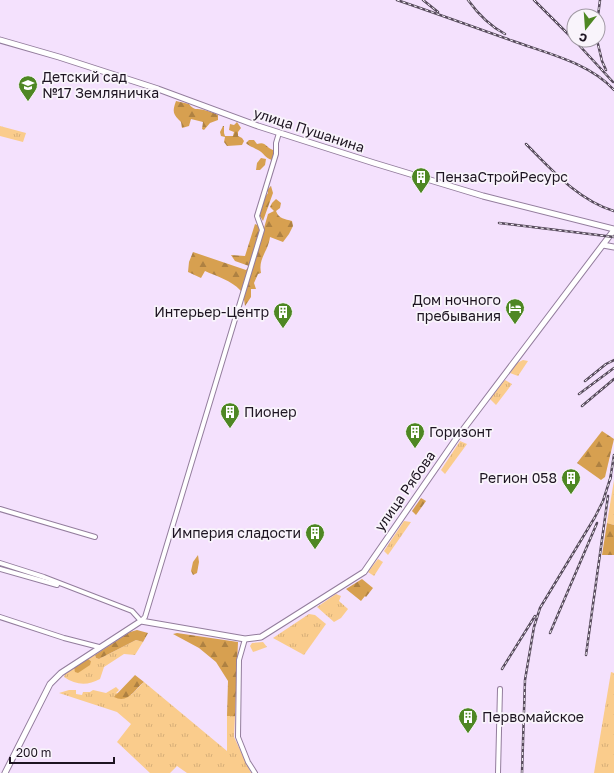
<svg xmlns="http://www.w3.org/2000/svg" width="614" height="773" font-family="'Golos Text',sans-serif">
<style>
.grass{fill:url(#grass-tufts)}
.forest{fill:url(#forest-firs)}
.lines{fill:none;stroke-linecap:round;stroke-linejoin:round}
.minor-casing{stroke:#937d9d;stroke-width:6}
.tertiary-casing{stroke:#937d9d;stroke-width:7}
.minor{stroke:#fff;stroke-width:4}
.tertiary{stroke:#fff;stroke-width:5}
.rail-casing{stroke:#564a5b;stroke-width:2.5}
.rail{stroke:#f9f4fb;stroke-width:1;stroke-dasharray:3;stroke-linecap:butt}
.labels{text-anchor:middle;stroke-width:3.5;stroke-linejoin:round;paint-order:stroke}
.poi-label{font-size:14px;fill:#1d1421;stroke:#f9f4fb;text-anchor:start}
.street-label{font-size:14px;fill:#1d1421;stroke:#f9f4fb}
</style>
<defs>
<pattern id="grass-tufts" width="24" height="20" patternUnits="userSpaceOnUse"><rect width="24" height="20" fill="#facc8c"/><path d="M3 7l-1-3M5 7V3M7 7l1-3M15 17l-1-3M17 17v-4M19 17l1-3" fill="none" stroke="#d6ae78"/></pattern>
<pattern id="forest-firs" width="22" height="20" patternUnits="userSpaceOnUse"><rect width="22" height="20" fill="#d7a050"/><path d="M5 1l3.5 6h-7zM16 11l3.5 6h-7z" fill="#ae8142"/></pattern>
</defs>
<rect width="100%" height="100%" fill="#f4e1fd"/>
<!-- grass -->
<g class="grass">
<path d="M 0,126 L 26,133 L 23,142 L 0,136 Z"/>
<path d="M 523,360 L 528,361 L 518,376 L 510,373 L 517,363 Z"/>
<path d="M 505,380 L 512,384 L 496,405 L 490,399 Z"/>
<path d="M 460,441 L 467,444 L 445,474 L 441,470 Z"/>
<path d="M 614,480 L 614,525 L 607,523 Z"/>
<path d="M 404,521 L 411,522 L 388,555 L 384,551 Z"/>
<path d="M 378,559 L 383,562 L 374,576 L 368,572 Z"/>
<path d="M 336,594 L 341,596 L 339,601 L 348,609 L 341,618 L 334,622 L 317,607 Z"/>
<path d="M 309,614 L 315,615 L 326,624 L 304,655 L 273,638 Z"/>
<path d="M 136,640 L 143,642 L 135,655 L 124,654 L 104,667 L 100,679 C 87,686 76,685 64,677 L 65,674 L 74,668 L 74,670 L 91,661 L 88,659 L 95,655 L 96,658 L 99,659 Z"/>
<path d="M 263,642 L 267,647 L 253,652 L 250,646 L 252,643 Z"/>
<path d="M 611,672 L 614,673 L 614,773 L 594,773 Z"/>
<path d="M 144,682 L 227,751 L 227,716 L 235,716 L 234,737 L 251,773 L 187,773 L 177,766 L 170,773 L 150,773 L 117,742 L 131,724 L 117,712 L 59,693 L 69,690 L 76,690 L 76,694 L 82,695 L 83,692 L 90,692 L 93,690 L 106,693 L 116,687 L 119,690 L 116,693 L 131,695 Z"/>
</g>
<!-- forest -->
<g class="forest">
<path d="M 176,101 L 189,104 C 194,111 197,108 204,110 C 209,111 214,113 218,115 L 218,120 L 210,123 L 204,130 L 202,129 L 203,122 L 191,119 L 189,126 L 182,128 L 181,122 C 173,114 172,112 176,101 Z"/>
<path d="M 237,122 L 241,128 L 238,132 L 238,136 L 242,138 L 244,141 L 242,145 L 227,146 L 224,142 L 225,137 L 221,136 L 220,132 L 223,126 L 224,126 L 224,133 L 225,136 L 233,136 L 234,132 L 229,130 L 230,124 L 234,125 Z"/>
<path d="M 249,140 L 254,140 L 257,144 C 266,141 265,147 273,150 L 274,152 L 272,160 C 266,159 263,152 258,150 C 253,147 250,147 246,143 Z"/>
<path d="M 261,158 L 266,159 L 265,165 L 260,170 L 256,170 L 257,163 Z"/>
<path d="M 271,186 L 273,193 L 263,221 L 260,216 C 261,208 262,199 268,193 L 267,190 Z"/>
<path d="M 276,199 L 281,203 L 280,208 L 276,211 C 279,219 285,219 292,221 L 293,226 L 289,234 L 283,242 L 270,237 C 268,252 258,258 261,273 L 258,274 L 254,283 L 256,289 L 251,289 L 251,297 L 245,306 C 244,300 244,294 240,290 C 232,281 216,276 205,271 L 201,278 L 188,272 L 189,262 L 193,252 L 246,270 L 249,266 L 235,261 L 231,255 L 245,256 L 255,224 L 264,228 L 268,214 L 274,211 L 270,207 L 272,203 Z"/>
<path d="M 602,431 L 614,439 L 605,477 L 601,480 L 577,463 Z"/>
<path d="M 421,498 L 426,501 L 416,515 L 412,511 Z"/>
<path d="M 607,523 L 614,525 L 614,555 L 602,555 Z"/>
<path d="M 198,555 L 199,562 L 197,573 L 193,575 L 191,571 L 193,562 Z"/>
<path d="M 362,579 L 373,588 L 366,597 L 365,596 L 361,601 L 346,589 Z"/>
<path d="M 137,630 L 148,633 L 143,642 L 136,640 L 99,659 L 96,658 L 95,655 L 130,632 Z"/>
<path d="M 177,633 L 238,642 L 235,716 L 227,716 L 228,681 L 216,662 L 199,648 L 173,634 Z"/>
<path d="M 88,659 L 91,661 L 90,665 L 78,673 L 75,672 L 74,668 Z"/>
<path d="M 135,675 L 144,682 C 134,690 128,704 114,697 Z"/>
</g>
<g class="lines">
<defs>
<g id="minor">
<path d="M 0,509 L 95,537"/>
<path d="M 0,563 L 44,577 L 132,611 L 141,621 L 145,617 L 262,230 L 257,216 L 276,154 L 276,143 L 279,133"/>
<path d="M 0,569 L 57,585"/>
<path d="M 0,617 L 64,638 L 99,647"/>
<path d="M 245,639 L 239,660 L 238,737 L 248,762 L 255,773"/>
<path d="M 498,773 L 500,689"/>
</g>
<g id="tertiary">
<path d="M 0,40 L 59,57 L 158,89 L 258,126 L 374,163 L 483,196 L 614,229"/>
<path d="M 603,245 L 614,247"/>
<path d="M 5,773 L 50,684 L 61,673 L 141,621 L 245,639 L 261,637 L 364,572 L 456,439 L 614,230"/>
</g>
</defs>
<!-- minor casing -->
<use href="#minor" class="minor-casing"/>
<!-- tertiary casing -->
<use href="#tertiary" class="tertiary-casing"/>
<!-- minor -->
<use href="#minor" class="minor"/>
<!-- tertiary -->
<use href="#tertiary" class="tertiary"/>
<defs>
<g id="rail">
<path d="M 397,0 C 435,13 474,27 513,41 C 546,53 590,63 614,90"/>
<path d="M 423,0 L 438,12"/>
<path d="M 468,0 C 478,14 490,26 505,34"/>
<path d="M 534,0 L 577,43 L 613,82"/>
<path d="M 598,16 L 600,0"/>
<path d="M 597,40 L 602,61 L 606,70"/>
<path d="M 526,144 C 552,170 578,200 614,211"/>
<path d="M 499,223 L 614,237"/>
<path d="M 585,381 L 606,364 L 614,360"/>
<path d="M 579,394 L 614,368"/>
<path d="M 582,406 L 614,379"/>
<path d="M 610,480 L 614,455"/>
<path d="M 550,633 L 597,523"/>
<path d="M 586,655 L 608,496"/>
<path d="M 502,669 L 535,616"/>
<path d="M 522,773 L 525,680 L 534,627 L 540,608 L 595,517 L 603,501 L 611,476"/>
</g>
</defs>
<!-- rail casing -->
<use href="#rail" class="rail-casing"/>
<!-- rail -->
<use href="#rail" class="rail"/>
</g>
<!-- icons -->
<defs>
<symbol id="school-pin" viewBox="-11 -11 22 30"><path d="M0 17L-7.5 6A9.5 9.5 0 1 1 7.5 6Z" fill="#4e8723" stroke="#f9f4fb"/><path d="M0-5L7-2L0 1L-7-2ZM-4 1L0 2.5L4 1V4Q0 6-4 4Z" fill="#fff"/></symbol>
<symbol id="building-pin" viewBox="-11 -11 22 30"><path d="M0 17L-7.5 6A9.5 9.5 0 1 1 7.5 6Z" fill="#4e8723" stroke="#f9f4fb"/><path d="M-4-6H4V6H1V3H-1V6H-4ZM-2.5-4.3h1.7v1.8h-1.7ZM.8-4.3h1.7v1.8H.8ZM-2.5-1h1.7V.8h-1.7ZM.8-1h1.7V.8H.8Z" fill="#fff"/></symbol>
<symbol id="hotel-pin" viewBox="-11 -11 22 30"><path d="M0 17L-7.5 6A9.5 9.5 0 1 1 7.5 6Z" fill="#4e8723" stroke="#f9f4fb"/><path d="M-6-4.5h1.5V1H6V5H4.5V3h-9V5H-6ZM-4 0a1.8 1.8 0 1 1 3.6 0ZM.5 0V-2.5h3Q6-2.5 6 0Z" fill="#fff"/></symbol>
</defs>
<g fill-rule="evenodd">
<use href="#school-pin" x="17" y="74" width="22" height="30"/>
<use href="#building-pin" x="410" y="166" width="22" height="30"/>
<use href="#hotel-pin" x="504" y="297" width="22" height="30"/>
<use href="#building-pin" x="272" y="301" width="22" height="30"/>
<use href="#building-pin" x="219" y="401" width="22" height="30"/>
<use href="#building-pin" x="404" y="421" width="22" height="30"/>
<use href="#building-pin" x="560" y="467" width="22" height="30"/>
<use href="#building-pin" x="304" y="522" width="22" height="30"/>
<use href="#building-pin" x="457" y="706" width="22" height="30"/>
</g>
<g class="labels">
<!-- poi labels -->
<g class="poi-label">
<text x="42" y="82">Детский сад<tspan x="42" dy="16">№17 Земляничка</tspan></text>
<text x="435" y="182">ПензаСтройРесурс</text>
<text x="501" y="305" text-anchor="end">Дом ночного<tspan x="501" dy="16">пребывания</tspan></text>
<text x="269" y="317" text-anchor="end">Интерьер-Центр</text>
<text x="244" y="417">Пионер</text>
<text x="429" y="437">Горизонт</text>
<text x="557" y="483" text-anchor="end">Регион 058</text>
<text x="301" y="538" text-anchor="end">Империя сладости</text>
<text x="482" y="722">Первомайское</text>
</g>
<!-- street labels -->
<g class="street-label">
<text transform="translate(309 130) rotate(18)" y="5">улица Пушанина</text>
<text transform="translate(405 491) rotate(-55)" y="5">улица Рябова</text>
</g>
</g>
<!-- north arrow -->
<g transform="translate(586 28) rotate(197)"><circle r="19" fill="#f9f4fb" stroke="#a19aa4"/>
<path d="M0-3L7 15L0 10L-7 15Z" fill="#4e8723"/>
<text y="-6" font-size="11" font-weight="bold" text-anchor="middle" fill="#1d1421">С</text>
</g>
<!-- scale -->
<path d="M10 757v6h104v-6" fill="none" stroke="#1d1421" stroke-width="2"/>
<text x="16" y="757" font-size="12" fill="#1d1421" stroke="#f9f4fb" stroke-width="3" paint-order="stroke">200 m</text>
</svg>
